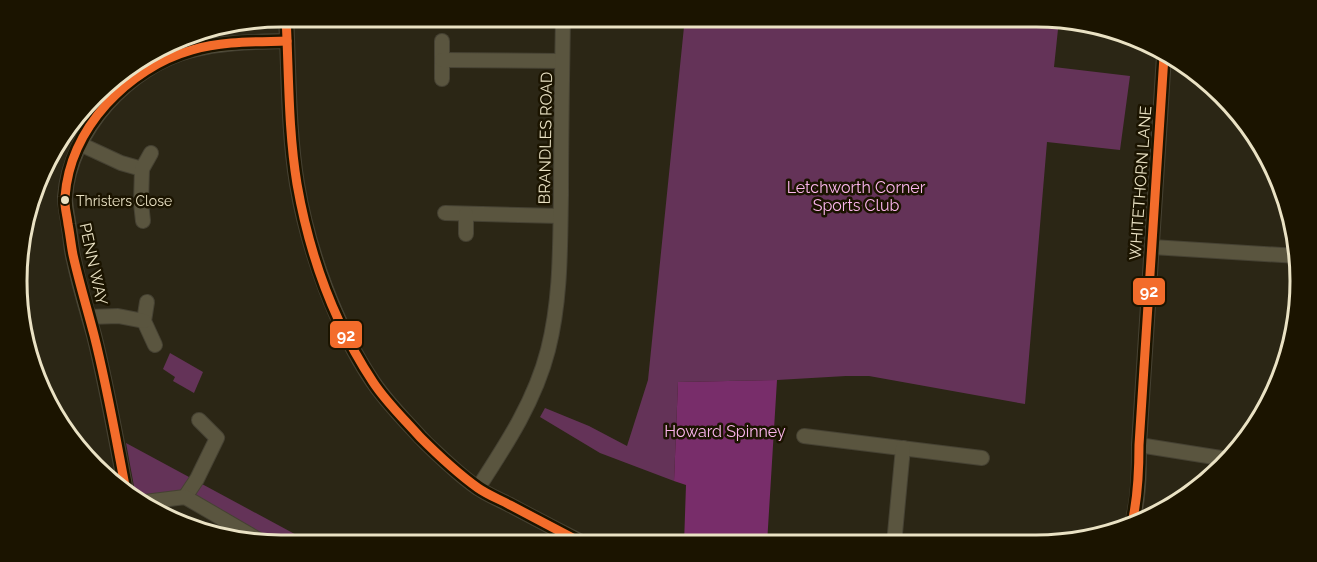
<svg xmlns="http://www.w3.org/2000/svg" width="1317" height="562" font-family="Raleway,sans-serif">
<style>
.green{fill:#643358}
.forest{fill:#782d6a}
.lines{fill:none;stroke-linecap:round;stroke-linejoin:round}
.street-casing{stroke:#464233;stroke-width:16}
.street{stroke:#5a553f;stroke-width:14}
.bus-1-casing{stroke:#1b1400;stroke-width:14}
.bus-1{stroke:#f36c2b;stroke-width:9}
.bus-dot{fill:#eae2c4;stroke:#1b1400;stroke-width:2}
.labels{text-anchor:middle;stroke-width:5;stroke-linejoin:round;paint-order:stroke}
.bus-label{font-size:14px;fill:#eae2c4;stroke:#1b1400;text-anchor:start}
.street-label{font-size:16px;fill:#eae2c4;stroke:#1b1400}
.park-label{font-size:16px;fill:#fcb6ed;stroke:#1b1400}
.rim{fill:none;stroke:#eae2c4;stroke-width:3}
.line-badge{stroke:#1b1400;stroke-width:2}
.badge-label{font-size:16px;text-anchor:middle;font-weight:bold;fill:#fff}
</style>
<rect width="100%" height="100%" fill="#2b2615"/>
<!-- green -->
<g class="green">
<path d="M 685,17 L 1036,17 L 1059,20 L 1054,67 L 1130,76 L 1120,150 L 1047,142 L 1025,404 L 869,376 L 846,376 L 777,380 L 678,382 L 674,481 L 600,453 L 540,417 L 545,408 L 589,426 L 627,446 L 648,380 Z"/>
<path d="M 170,353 L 203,372 L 194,393 L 173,381 L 175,377 L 163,369 Z"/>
<path d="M 126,443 L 315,545 L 281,545 L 272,544 L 180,492 L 136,497 Z"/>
</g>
<!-- forest -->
<path class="forest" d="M 777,380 L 767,544 L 684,544 L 686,485 L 674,481 L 678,382 Z"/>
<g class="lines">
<defs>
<g id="street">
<path d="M 286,17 C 289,72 288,129 297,184 C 308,250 336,327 373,382 C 388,404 408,424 427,444 C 443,459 460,476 478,488 C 488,495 500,500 510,505 C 536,519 561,532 587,545"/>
<path d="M 189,34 L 192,50"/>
<path d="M 442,41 L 442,79"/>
<path d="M 442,60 L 562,61"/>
<path d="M 80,144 L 121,163 L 142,169"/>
<path d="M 445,213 L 560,216"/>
<path d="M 466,214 L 466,234"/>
<path d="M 143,221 L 141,203 L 142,169 L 151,153"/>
<path d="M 1152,247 L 1298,256"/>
<path d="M 147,302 L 144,321 L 155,345"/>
<path d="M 89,317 L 118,316 L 144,321"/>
<path d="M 804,436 L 982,458"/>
<path d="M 1139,445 L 1227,459"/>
<path d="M 478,488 C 506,445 535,401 548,350 C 561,299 560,247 561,195 C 561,136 562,76 563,17"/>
<path d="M 126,491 C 116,439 107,387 94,335 C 87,310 79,285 74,260 C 71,250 71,239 69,228 C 68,218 65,207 65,197 C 70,131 128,66 192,50 C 223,42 255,42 287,41"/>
<path d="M 185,497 L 197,479 L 217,438 L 199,420"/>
<path d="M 145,502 L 185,497 L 264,543"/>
<path d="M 1131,527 C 1139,500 1139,472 1139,445 L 1164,56"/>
<path d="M 894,544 L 903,448"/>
</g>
</defs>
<!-- street casing -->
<use href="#street" class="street-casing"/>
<!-- street -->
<use href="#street" class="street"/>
<defs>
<g id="bus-1">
<path d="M 286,17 C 289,73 288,129 297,184 C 309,253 334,323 373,382 C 386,402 404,419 420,437 C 438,455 457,473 478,488 C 488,495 499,499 510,505 C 535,518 561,532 586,545"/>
<path d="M 126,491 C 116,439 107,386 94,335 C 87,308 79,282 73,255 C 71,245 70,234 68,224 C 67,215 64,206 65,197 C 70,128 128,68 192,50 C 222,41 256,42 287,41"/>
<path d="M 1131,527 C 1138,500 1139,473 1139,445 L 1164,56"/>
</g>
</defs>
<!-- bus-1 casing -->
<use href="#bus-1" class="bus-1-casing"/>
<!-- bus-1 -->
<use href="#bus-1" class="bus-1"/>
</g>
<!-- markers -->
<circle class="bus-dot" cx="65" cy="200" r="5"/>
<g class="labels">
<!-- bus labels -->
<g class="bus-label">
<text x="76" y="206">Thristers Close</text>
</g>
<!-- street labels -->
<g class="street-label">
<text transform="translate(545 138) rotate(-89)" y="6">BRANDLES ROAD</text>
<text transform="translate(1140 183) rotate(-86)" y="6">WHITETHORN LANE</text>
<text transform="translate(94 264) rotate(78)" y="6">PENN WAY</text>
</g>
<!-- park labels -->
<g class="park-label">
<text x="856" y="193">Letchworth Corner<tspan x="856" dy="18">Sports Club</tspan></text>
<text x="725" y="437">Howard Spinney</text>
</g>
</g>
<!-- crop -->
<path d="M0 0H1317V562H0ZM281 27H1036A254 254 0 0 1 1290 281V281A254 254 0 0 1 1036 535H281A254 254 0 0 1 27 281V281A254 254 0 0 1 281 27Z" fill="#1b1400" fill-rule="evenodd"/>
<path class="rim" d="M281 27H1036A254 254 0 0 1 1290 281V281A254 254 0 0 1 1036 535H281A254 254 0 0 1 27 281V281A254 254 0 0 1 281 27Z"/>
<g class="line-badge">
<rect x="1132" y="277" width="34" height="29" rx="6" fill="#f36c2b"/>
<rect x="329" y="320" width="34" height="29" rx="6" fill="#f36c2b"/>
</g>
<g class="badge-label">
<text x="1149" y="297">92</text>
<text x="346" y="341">92</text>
</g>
</svg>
